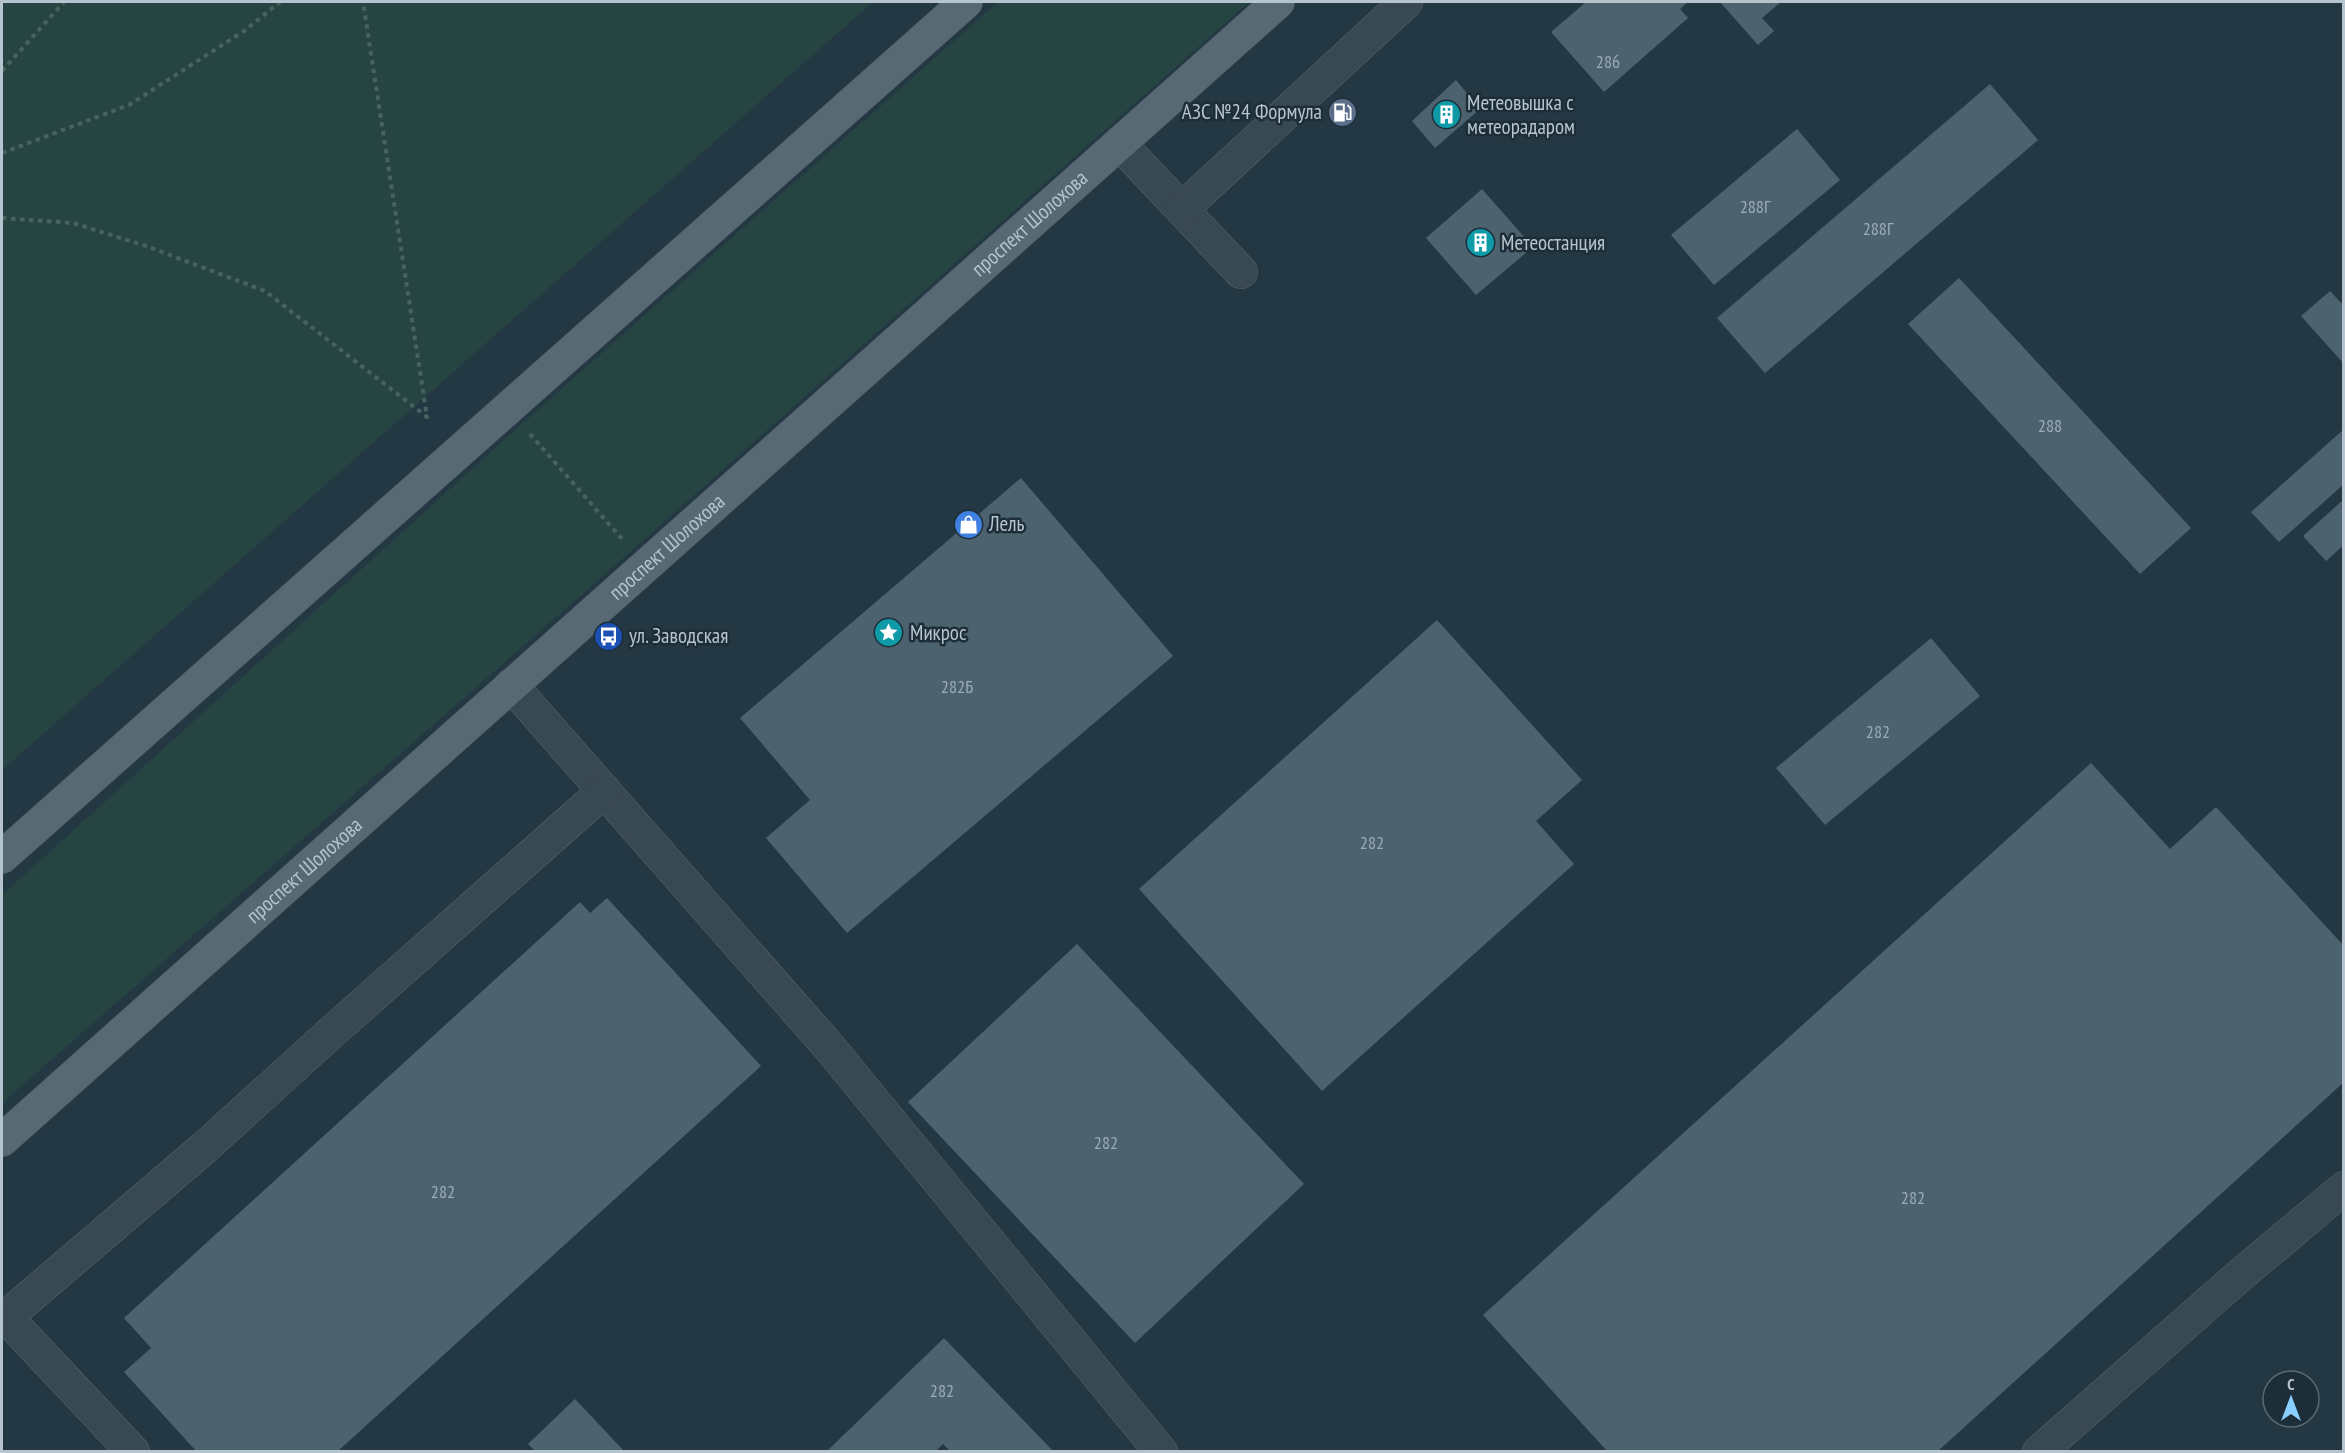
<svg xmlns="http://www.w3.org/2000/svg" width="2345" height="1453" font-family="'PT Sans Narrow',sans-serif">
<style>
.green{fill:#264542}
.building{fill:#4d626f}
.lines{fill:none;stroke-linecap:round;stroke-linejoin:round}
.minor-casing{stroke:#576770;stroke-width:34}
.major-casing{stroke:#45555f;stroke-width:34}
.path{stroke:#47625f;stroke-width:4;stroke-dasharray:4.5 4.5;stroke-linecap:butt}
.minor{stroke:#394953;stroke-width:33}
.major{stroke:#576973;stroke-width:33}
.labels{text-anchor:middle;stroke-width:5;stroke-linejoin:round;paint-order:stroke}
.number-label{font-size:18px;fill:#9cacb6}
.poi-label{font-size:21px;fill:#b6c4cd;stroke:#1d2e38;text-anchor:start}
.street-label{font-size:21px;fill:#b6c4cd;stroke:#1d2e38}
</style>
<rect width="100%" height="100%" fill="#243844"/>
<!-- green -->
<g class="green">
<path d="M 2,2 L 873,2 L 2,770 Z"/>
<path d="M 998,2 L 1249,2 L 629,553 L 2,1103 L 2,895 L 515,430 Z"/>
</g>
<!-- building -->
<g class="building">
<path d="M 1586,2 L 1688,2 L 1680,9 L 1688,18 L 1604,92 L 1551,32 Z"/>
<path d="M 1720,2 L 1781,2 L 1762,18 L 1774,31 L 1758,45 Z"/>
<path d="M 1456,80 L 1480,109 L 1435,148 L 1412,121 Z"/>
<path d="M 1990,84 L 2038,140 L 1765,373 L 1717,318 Z"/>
<path d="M 1797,129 L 1840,180 L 1714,285 L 1671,235 Z"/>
<path d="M 1482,189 L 1533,247 L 1476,295 L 1426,238 Z"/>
<path d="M 1959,278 L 2191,528 L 2140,574 L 1908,324 Z"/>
<path d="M 2330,291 L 2344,306 L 2344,364 L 2301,316 Z"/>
<path d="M 2344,429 L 2344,484 L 2279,542 L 2251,512 Z"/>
<path d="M 1021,478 L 1173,656 L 847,933 L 766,838 L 810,800 L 740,718 Z"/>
<path d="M 2344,499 L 2344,545 L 2326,561 L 2303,536 Z"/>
<path d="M 1437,620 L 1582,780 L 1536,821 L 1574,864 L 1322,1091 L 1139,889 Z"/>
<path d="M 1931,638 L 1980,696 L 1825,825 L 1776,768 Z"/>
<path d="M 2091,763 L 2170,849 L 2216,807 L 2344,946 L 2344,1082 L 1937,1452 L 1608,1452 L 1483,1315 Z"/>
<path d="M 607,898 L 761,1066 L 337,1452 L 197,1452 L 124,1372 L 151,1348 L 124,1318 L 580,902 L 590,913 Z"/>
<path d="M 1077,944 L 1304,1184 L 1135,1343 L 908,1102 Z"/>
<path d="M 944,1338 L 1054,1452 L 951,1452 L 943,1444 L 935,1452 L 826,1452 Z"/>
<path d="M 575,1399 L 625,1452 L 536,1452 L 528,1444 Z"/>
</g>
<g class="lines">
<defs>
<g id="minor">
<path d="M 1119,143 L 1241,272"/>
<path d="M 1182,209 L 1406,2"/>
<path d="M 511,685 L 830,1048 L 1161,1452"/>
<path d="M 133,1452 L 6,1317 L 204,1148 L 334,1030 L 604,791"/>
<path d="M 2039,1452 L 2238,1277 L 2344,1188"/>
</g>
<g id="major">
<path d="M 2,857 L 966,2"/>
<path id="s1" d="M 2,1140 L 1278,2"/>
</g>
</defs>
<!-- minor casing -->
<use href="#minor" class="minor-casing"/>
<!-- major casing -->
<use href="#major" class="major-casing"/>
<!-- path -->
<g class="path">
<path d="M 2,71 L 64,2"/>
<path d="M 2,153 L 129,105 L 244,31 L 280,2"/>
<path d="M 2,218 L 73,223 L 146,246 L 265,291 L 427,417 L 363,2"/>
<path d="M 530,434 L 622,539"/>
</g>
<!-- minor -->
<use href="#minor" class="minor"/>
<!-- major -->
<use href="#major" class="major"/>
</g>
<!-- icons -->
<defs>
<symbol id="fuel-disc" viewBox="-11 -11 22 22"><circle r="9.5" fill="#5c6f8a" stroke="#1d2e38"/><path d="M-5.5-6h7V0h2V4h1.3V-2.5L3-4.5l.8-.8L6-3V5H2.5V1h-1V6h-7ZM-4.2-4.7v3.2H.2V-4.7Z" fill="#fff"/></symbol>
<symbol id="building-disc" viewBox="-11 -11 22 22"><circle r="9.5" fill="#0f9aa8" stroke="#1d2e38"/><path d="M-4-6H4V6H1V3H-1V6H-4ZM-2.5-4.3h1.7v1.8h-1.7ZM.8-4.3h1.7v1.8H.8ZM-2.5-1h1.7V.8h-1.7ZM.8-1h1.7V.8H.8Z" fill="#fff"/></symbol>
<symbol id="shop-disc" viewBox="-11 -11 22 22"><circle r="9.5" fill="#3f7fe0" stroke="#1d2e38"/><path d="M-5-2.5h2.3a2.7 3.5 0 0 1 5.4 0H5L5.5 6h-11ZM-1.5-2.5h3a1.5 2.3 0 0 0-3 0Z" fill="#fff"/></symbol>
<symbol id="sight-disc" viewBox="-11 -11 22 22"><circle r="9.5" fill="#0f9aa8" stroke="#1d2e38"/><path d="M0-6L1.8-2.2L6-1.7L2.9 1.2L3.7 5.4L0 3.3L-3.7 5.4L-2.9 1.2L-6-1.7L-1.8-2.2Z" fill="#fff"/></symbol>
<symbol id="bus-disc" viewBox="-11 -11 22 22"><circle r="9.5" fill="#1a4fb4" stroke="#1d2e38"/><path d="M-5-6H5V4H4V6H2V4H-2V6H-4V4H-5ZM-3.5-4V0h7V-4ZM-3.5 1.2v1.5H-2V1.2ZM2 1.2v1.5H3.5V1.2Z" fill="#fff"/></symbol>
</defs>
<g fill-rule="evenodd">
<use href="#fuel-disc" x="1326" y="96" width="33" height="33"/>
<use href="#building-disc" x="1430" y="98" width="33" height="33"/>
<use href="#building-disc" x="1464" y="226" width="33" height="33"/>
<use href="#shop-disc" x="952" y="508" width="33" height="33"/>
<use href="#sight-disc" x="872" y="616" width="33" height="33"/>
<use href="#bus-disc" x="592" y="620" width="33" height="33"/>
</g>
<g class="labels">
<!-- number labels -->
<g class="number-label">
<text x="1608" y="68">286</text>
<text x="1755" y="213">288Г</text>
<text x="1878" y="235">288Г</text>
<text x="2050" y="432">288</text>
<text x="957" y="693">282Б</text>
<text x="1878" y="738">282</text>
<text x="1372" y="849">282</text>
<text x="1106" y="1149">282</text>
<text x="443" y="1198">282</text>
<text x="1913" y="1204">282</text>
<text x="942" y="1397">282</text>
</g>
<!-- poi labels -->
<g class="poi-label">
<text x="1467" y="110">Метеовышка с<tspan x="1467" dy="24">метеорадаром</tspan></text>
<text x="1322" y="119" text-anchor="end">АЗС №24 Формула</text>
<text x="1501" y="250">Метеостанция</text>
<text x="989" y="531">Лель</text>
<text x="910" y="640">Микрос</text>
<text x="629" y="643">ул. Заводская</text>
</g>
<!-- street labels -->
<g class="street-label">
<text dy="7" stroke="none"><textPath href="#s1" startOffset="1377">проспект Шолохова</textPath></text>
<text dy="7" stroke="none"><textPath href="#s1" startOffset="891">проспект Шолохова</textPath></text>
<text dy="7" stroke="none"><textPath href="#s1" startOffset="405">проспект Шолохова</textPath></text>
</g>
</g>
<!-- border -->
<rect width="2345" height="1453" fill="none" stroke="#b6c4cd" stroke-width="6"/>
<!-- north arrow -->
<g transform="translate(2291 1399)"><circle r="28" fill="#1d2e38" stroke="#5a6a74" stroke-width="1.5"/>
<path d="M0-4.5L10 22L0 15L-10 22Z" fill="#89cfff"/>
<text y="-9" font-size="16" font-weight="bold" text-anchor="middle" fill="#b6c4cd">С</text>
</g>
</svg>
